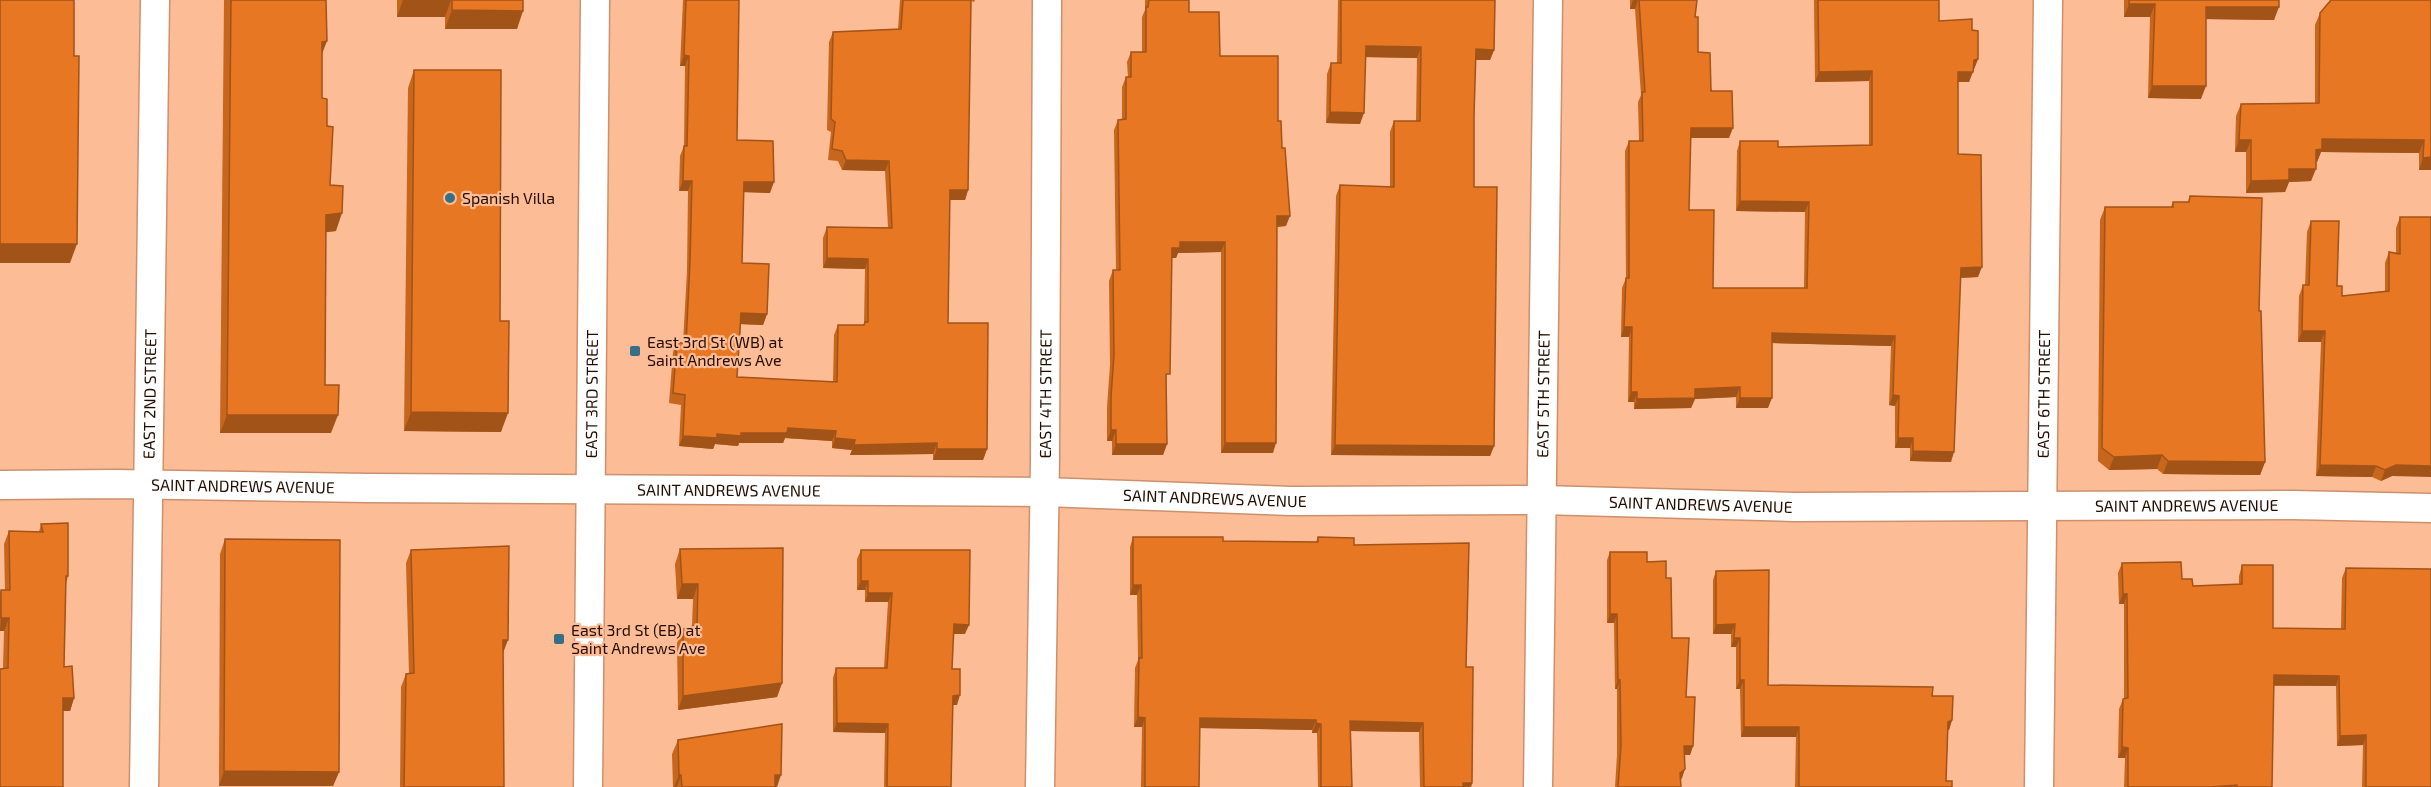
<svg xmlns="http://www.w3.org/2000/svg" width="2431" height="787" font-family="'Exo 2',sans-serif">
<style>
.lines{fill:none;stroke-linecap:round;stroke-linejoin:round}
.minor-casing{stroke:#cd906c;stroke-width:31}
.minor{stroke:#fff;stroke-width:28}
.wall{fill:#c7661d}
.shaded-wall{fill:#a25318}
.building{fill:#e77722;stroke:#a25318;stroke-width:1.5}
.poi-dot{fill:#376f89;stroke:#fcbc96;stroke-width:2}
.labels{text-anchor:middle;stroke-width:4.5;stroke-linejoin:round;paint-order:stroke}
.poi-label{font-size:16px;fill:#230d01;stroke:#fcbc96;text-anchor:start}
.street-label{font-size:16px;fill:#230d01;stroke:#fcbc96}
</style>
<rect width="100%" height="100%" fill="#fcbc96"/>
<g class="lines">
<defs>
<g id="minor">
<path id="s1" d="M 0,485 L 115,484 L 368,488 L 1044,492 L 1291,501 L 1541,500 L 1794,507 L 2293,505 L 2431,508"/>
<path id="s2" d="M 144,787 L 155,0"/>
<path id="s3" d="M 588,787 L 595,0"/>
<path id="s4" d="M 1040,787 L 1045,459 L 1047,0"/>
<path id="s5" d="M 1538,787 L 1548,0"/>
<path id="s6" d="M 2039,787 L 2048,0"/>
</g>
</defs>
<!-- minor casing -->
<use href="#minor" class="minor-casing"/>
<!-- minor -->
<use href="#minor" class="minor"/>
</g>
<!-- wall -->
<g class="wall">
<path d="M 224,0 L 326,0 L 322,54 L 322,98 L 327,126 L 330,185 L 336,231 L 326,232 L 325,385 L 331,433 L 220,433 Z"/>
<path d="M 397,0 L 523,0 L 517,29 L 445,29 L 445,17 L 397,17 Z"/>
<path d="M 683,0 L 739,0 L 737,140 L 770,193 L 743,192 L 742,263 L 767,314 L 763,325 L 741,324 L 737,377 L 833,382 L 834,335 L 838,325 L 863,325 L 864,324 L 865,269 L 823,268 L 823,238 L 827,227 L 888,227 L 885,171 L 842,170 L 838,161 L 828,160 L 831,132 L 827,130 L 829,42 L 833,32 L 898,29 L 900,0 L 975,0 L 974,2 L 971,1 L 968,190 L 965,200 L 950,200 L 948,323 L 987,449 L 983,460 L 933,460 L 933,454 L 850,455 L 852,450 L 832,448 L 832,441 L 785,438 L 783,443 L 739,443 L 738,446 L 715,444 L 713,449 L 679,446 L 681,405 L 669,403 L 673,352 L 677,342 L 683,343 L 687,271 L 688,191 L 679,191 L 680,156 L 684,146 L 685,66 L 680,66 Z"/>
<path d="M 1145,0 L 1189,0 L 1189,12 L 1220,56 L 1278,121 L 1282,148 L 1286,226 L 1277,227 L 1273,453 L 1221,453 L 1221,252 L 1178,253 L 1176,258 L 1172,258 L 1166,382 L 1167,444 L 1163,455 L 1112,455 L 1112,441 L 1107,441 L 1107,407 L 1110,365 L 1109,281 L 1113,270 L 1116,270 L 1114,130 L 1118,120 L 1122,119 L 1122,87 L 1126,77 L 1128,77 L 1127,62 L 1131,52 L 1142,52 L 1142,17 L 1145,10 Z"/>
<path d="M 1338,0 L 1495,0 L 1494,50 L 1490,60 L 1475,60 L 1474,116 L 1474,187 L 1494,446 L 1490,456 L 1331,455 L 1336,196 L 1340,185 L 1390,187 L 1390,132 L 1394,121 L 1416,121 L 1417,58 L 1366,57 L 1360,124 L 1326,123 L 1327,74 L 1331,63 L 1337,63 Z"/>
<path d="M 1630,0 L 1697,0 L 1695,17 L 1698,52 L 1729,138 L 1690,138 L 1689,210 L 1713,288 L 1804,288 L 1805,212 L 1736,211 L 1737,151 L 1740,141 L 1778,147 L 1869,146 L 1869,81 L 1815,82 L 1814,0 L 1939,0 L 1939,21 L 1972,30 L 1978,59 L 1974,69 L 1973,69 L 1969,82 L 1958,82 L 1958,154 L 1978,277 L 1960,278 L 1951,462 L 1910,461 L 1910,448 L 1895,448 L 1895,406 L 1889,405 L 1891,346 L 1772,343 L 1768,408 L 1736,408 L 1736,397 L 1695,399 L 1691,408 L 1634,409 L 1634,402 L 1628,402 L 1629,337 L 1621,337 L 1622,288 L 1626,278 L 1625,151 L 1629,141 L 1639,141 L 1638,102 L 1641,95 L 1635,9 L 1630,9 Z"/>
<path d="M 2124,0 L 2279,0 L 2274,20 L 2206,19 L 2201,99 L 2148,98 L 2150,17 L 2124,17 Z"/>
<path d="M 2431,0 L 2431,170 L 2419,170 L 2419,153 L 2321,152 L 2317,162 L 2316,162 L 2311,181 L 2289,182 L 2285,192 L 2246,193 L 2246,152 L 2235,152 L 2236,116 L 2241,104 L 2315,103 L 2315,25 L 2320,13 Z"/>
<path d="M 414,70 L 500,321 L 501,432 L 404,431 L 408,88 Z"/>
<path d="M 2190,196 L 2259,311 L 2265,462 L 2260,475 L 2163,474 L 2157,469 L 2109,470 L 2098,461 L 2100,220 L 2105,207 L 2171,207 L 2173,202 L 2188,202 Z"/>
<path d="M 2400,217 L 2431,217 L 2392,476 L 2381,481 L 2372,477 L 2316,476 L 2321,342 L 2298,342 L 2299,296 L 2303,285 L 2305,285 L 2307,232 L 2311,221 L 2342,296 L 2385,291 L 2385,263 L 2389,252 L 2396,253 L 2396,228 Z"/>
<path d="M 41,524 L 68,576 L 66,584 L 64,667 L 74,698 L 70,711 L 63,711 L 3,669 L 4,631 L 0,631 L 0,593 L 1,590 L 5,590 L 4,544 L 9,531 L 39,532 Z"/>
<path d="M 1133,537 L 1223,541 L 1316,542 L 1318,537 L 1354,545 L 1466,667 L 1472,783 L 1471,787 L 1420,787 L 1419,732 L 1351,731 L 1352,787 L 1318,787 L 1317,733 L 1312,733 L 1312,730 L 1200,728 L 1199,787 L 1141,787 L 1142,727 L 1134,727 L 1135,668 L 1138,660 L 1137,595 L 1130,595 L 1130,547 Z"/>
<path d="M 225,539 L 339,772 L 333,786 L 219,786 L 220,554 Z"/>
<path d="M 680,549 L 782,683 L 777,697 L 678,710 L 677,643 L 683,629 L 692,626 L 693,599 L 677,599 L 675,564 Z"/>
<path d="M 411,550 L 503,653 L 504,787 L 400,787 L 401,687 L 406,674 L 409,674 L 406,563 Z"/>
<path d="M 861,550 L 965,634 L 953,634 L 952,669 L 957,705 L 952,705 L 951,787 L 884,787 L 885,733 L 833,732 L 833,678 L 836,668 L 884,668 L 888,602 L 865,602 L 865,590 L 857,590 L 857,559 Z"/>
<path d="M 1610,552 L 1647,562 L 1666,578 L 1672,638 L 1686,697 L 1693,746 L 1690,755 L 1685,755 L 1682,778 L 1681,779 L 1681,787 L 1615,787 L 1617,755 L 1617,689 L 1615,689 L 1614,623 L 1607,623 L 1607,560 Z"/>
<path d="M 2122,563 L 2182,579 L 2193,586 L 2239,585 L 2239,576 L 2242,565 L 2273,628 L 2341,629 L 2342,578 L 2346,568 L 2431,787 L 2362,787 L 2363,745 L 2337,746 L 2336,686 L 2273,686 L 2272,787 L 2124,787 L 2125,758 L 2118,758 L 2119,709 L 2123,699 L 2124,699 L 2124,604 L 2119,604 L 2118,573 Z"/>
<path d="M 1716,571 L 1768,685 L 1932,696 L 1952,720 L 1949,730 L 1948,730 L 1946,781 L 1952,787 L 1795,787 L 1796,737 L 1741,737 L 1740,689 L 1736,689 L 1736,647 L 1731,647 L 1731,634 L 1713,634 L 1713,580 Z"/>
<path d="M 678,740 L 777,787 L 673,787 L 672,754 Z"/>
</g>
<!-- shaded-wall -->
<g class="shaded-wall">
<path d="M 403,0 L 451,0 L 445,17 L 397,17 Z"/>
<path d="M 1633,0 L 1638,0 L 1635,9 L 1630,9 Z"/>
<path d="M 2129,4 L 2155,4 L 2150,17 L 2124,17 Z"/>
<path d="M 2206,7 L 2279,7 L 2274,20 L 2201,19 Z"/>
<path d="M 452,10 L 523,11 L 517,29 L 445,29 Z"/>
<path d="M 327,41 L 320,59 L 322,42 Z"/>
<path d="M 1366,46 L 1421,47 L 1417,58 L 1362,57 Z"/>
<path d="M 1476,49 L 1494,50 L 1490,60 L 1472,60 Z"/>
<path d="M 684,55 L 689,56 L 685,66 L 680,66 Z"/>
<path d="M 1978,59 L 1974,69 L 1970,70 L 1974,60 Z"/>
<path d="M 1872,71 L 1869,81 L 1815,82 L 1819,72 Z"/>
<path d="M 1958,72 L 1973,72 L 1969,82 L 1955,82 Z"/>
<path d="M 2152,86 L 2206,86 L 2201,99 L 2148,98 Z"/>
<path d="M 1330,112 L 1364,113 L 1360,124 L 1326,123 Z"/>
<path d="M 1691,128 L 1733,128 L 1729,138 L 1687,138 Z"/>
<path d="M 2322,139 L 2424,140 L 2419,153 L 2321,152 L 2317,162 L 2311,162 L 2316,150 Z"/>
<path d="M 2239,140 L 2251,140 L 2246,152 L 2235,152 Z"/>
<path d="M 2431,157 L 2431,170 L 2419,170 L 2423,158 Z"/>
<path d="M 846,160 L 889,161 L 885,171 L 842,170 Z"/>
<path d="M 2289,169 L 2316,169 L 2311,181 L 2289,182 L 2285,192 L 2246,193 L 2251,181 Z"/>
<path d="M 683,181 L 692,181 L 688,191 L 679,191 Z"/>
<path d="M 744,182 L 774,182 L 770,193 L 740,192 Z"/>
<path d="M 950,190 L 968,190 L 965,200 L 946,200 Z"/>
<path d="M 1740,201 L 1809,202 L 1805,212 L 1736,211 Z"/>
<path d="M 342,213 L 336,231 L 319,233 L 326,215 Z"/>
<path d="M 1277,216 L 1290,216 L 1286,226 L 1273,227 Z"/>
<path d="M 1180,242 L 1225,242 L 1221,252 L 1178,253 L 1176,258 L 1169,258 L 1172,248 Z"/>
<path d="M 0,244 L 77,244 L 70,263 L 0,263 Z"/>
<path d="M 827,258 L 868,259 L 865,269 L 823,268 Z"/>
<path d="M 1982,267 L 1978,277 L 1957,278 L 1961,268 Z"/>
<path d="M 741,313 L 767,314 L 763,325 L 738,324 Z"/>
<path d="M 1624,327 L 1632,327 L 1629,337 L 1621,337 Z"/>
<path d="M 2302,331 L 2325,331 L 2321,342 L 2298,342 Z"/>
<path d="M 1772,333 L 1895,336 L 1891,346 L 1769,343 Z"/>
<path d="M 1740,387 L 1736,397 L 1695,399 L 1691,408 L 1634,409 L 1637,399 L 1695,389 Z"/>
<path d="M 1631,392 L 1637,392 L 1634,402 L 1628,402 Z"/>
<path d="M 1893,395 L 1899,396 L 1895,406 L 1889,405 Z"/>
<path d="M 1740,398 L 1772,398 L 1768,408 L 1736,408 Z"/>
<path d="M 411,412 L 508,413 L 501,432 L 404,431 Z"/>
<path d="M 227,415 L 338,415 L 331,433 L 220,433 Z"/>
<path d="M 788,428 L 836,431 L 832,441 L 785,438 L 783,443 L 739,443 L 738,446 L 715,444 L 713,449 L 679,446 L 683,436 L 741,433 Z"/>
<path d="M 1111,430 L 1116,430 L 1112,441 L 1107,441 Z"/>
<path d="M 835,438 L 855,440 L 852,450 L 832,448 Z"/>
<path d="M 1898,438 L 1913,438 L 1910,448 L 1895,448 Z"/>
<path d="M 937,443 L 933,454 L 850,455 L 854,445 Z"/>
<path d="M 1225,443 L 1276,443 L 1273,453 L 1221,453 Z"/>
<path d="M 1116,444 L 1167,444 L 1163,455 L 1112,455 Z"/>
<path d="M 1335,445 L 1494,446 L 1490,456 L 1331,455 Z"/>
<path d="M 937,449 L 987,449 L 983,460 L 933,460 Z"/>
<path d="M 1913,451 L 1954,452 L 1951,462 L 1910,461 Z"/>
<path d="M 2162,455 L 2157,469 L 2109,470 L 2114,457 Z"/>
<path d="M 2168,461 L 2265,462 L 2260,475 L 2163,474 Z"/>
<path d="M 2320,465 L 2376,466 L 2372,477 L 2316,476 Z"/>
<path d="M 2396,465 L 2431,466 L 2431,477 L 2392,476 L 2381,481 L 2385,470 Z"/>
<path d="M 861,581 L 868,581 L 865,590 L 857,590 Z"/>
<path d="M 682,584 L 698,584 L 693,599 L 677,599 Z"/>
<path d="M 1133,585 L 1141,585 L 1137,595 L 1130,595 Z"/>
<path d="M 868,593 L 892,593 L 888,602 L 865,602 Z"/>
<path d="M 2123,594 L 2127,594 L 2124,604 L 2119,604 Z"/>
<path d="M 1610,614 L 1617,614 L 1614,623 L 1607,623 Z"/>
<path d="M 1,618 L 9,618 L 4,631 L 0,631 Z"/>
<path d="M 954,624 L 969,625 L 965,634 L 950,634 Z"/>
<path d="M 1735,624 L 1731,634 L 1713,634 L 1716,625 Z"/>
<path d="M 1734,638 L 1740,638 L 1736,647 L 1731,647 Z"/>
<path d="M 503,640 L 508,640 L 503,653 L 498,654 Z"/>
<path d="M 2274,675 L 2339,676 L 2336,686 L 2270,685 Z"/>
<path d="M 1618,680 L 1620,680 L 1617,689 L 1615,689 Z"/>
<path d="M 1740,680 L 1744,680 L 1740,689 L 1736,689 Z"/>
<path d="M 782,683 L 777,697 L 678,710 L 683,696 Z"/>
<path d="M 960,695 L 957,705 L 949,705 L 953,696 Z"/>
<path d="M 63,698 L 74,698 L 70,711 L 59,711 Z"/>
<path d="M 1138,717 L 1145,718 L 1142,727 L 1134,727 Z"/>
<path d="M 1200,718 L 1316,720 L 1312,730 L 1196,728 Z"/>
<path d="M 1952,720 L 1949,730 L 1944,731 L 1948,722 Z"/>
<path d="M 1350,721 L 1423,723 L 1419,732 L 1347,731 Z"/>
<path d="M 837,723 L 888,724 L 885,733 L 833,732 Z"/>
<path d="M 1316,723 L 1321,724 L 1317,733 L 1312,733 Z"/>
<path d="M 1744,727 L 1799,727 L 1796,737 L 1741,737 Z"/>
<path d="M 2366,735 L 2363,745 L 2337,746 L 2340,736 Z"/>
<path d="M 1684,746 L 1693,746 L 1690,755 L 1681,755 Z"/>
<path d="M 2122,747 L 2128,748 L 2125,758 L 2118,758 Z"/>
<path d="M 1685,769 L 1682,778 L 1677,782 L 1680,773 Z"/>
<path d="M 224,771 L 339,772 L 333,786 L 219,786 Z"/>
<path d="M 679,775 L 681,775 L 677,787 L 674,787 Z"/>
<path d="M 775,775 L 781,775 L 777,787 L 770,787 Z"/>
<path d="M 1463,783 L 1472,783 L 1471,787 L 1462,787 Z"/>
<path d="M 2237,785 L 2236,787 L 2211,787 Z"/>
</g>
<!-- building -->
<g class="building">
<path d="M 0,0 L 74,0 L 74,56 L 79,56 L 77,244 L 0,244 Z"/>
<path d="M 231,0 L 326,0 L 327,41 L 322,42 L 322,98 L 327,99 L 327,126 L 333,127 L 330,185 L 343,186 L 342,213 L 326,215 L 325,385 L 339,385 L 338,415 L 227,415 Z"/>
<path d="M 452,0 L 523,0 L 523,11 L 452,10 Z"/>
<path d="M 686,0 L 739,0 L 737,140 L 773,141 L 774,182 L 744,182 L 742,263 L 769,264 L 767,314 L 741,313 L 737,377 L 837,382 L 838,325 L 864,325 L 865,322 L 868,322 L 868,259 L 827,258 L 827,227 L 892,228 L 889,161 L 846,160 L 842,151 L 832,149 L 835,122 L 831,119 L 833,32 L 901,29 L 903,0 L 971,0 L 968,190 L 950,190 L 948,323 L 988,323 L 987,449 L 937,449 L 937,443 L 854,445 L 855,440 L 835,438 L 836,431 L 788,428 L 787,433 L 741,433 L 741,436 L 717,434 L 717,438 L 683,436 L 685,395 L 673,393 L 677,342 L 686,344 L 690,261 L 692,181 L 683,181 L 684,146 L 687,146 L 689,56 L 684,55 Z"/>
<path d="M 1149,0 L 1189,0 L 1189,12 L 1219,12 L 1220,56 L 1278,56 L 1278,121 L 1281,121 L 1282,148 L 1285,148 L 1290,216 L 1277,216 L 1276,443 L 1225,443 L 1225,242 L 1180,242 L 1180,248 L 1172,248 L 1170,374 L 1166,374 L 1167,444 L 1116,444 L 1116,430 L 1111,430 L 1111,397 L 1114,355 L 1113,270 L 1120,270 L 1118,120 L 1126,119 L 1126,77 L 1131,77 L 1131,52 L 1146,52 L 1146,7 L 1148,7 Z"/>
<path d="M 1341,0 L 1495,0 L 1494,50 L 1476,49 L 1474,116 L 1474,187 L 1497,187 L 1494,446 L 1335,445 L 1340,185 L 1394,187 L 1394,121 L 1420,121 L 1421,47 L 1366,46 L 1364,113 L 1330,112 L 1331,63 L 1341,63 Z"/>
<path d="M 1639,0 L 1697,0 L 1695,17 L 1698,17 L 1698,52 L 1710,53 L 1711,91 L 1732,91 L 1733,128 L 1691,128 L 1689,210 L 1714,210 L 1713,288 L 1807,288 L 1809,202 L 1740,201 L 1740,141 L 1778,141 L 1778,147 L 1872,145 L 1872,71 L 1819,72 L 1818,0 L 1939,0 L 1939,21 L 1972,19 L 1972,30 L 1978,31 L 1978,59 L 1974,60 L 1973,72 L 1958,72 L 1958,154 L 1981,155 L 1982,267 L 1961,268 L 1954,452 L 1913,451 L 1913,438 L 1898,438 L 1899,396 L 1893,395 L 1895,336 L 1772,333 L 1772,398 L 1740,398 L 1740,387 L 1695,389 L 1695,398 L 1637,399 L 1637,392 L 1631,392 L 1632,327 L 1624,327 L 1626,278 L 1629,278 L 1629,141 L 1643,141 L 1642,92 L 1645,92 Z"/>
<path d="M 2129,0 L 2279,0 L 2279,7 L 2206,7 L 2206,86 L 2152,86 L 2155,4 L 2129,4 Z"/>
<path d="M 2331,0 L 2431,0 L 2431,157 L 2423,158 L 2424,140 L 2322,139 L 2322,149 L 2316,150 L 2316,169 L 2289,169 L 2289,180 L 2251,181 L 2251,140 L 2239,140 L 2241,104 L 2319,103 L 2320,13 Z"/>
<path d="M 414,70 L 501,70 L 500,321 L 509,321 L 508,413 L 411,412 Z"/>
<path d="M 2190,196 L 2262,198 L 2259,311 L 2261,311 L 2265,462 L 2168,461 L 2162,455 L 2114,457 L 2102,448 L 2105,207 L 2173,207 L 2173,202 L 2189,202 Z"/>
<path d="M 2400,217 L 2431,217 L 2431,466 L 2396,465 L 2385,470 L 2376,466 L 2320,465 L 2325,331 L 2302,331 L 2303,285 L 2309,285 L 2311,221 L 2339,221 L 2337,286 L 2342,286 L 2342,296 L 2389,291 L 2389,252 L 2400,254 Z"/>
<path d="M 68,523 L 68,576 L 66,576 L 64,667 L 72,666 L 74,698 L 63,698 L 63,787 L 0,787 L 0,669 L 8,668 L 9,618 L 1,618 L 1,590 L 10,590 L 9,531 L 43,532 L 41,524 Z"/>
<path d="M 1133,537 L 1223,537 L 1223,541 L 1318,542 L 1318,537 L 1354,538 L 1354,545 L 1469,543 L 1466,667 L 1473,667 L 1472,783 L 1463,783 L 1463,787 L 1424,787 L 1423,723 L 1350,721 L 1352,787 L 1321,787 L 1321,724 L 1316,723 L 1316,720 L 1200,718 L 1199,787 L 1145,787 L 1145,718 L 1138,717 L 1139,658 L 1142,658 L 1141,585 L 1133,585 Z"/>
<path d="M 225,539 L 340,540 L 339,772 L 224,771 Z"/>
<path d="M 509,546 L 508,640 L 503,640 L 504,787 L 404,787 L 406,674 L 414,673 L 411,550 Z"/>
<path d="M 783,548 L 782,683 L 683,696 L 683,629 L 697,625 L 698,584 L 682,584 L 680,549 Z"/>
<path d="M 861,550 L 970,550 L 969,625 L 954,624 L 952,669 L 960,669 L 960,695 L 953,696 L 951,787 L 887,787 L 888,724 L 837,723 L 836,668 L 887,668 L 892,593 L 868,593 L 868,581 L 861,581 Z"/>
<path d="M 1610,552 L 1647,552 L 1647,562 L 1666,561 L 1666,578 L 1671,578 L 1672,638 L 1689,638 L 1686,697 L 1695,697 L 1693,746 L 1684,746 L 1685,769 L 1680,773 L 1681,787 L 1618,787 L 1621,746 L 1620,680 L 1618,680 L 1617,614 L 1610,614 Z"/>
<path d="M 2181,562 L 2182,579 L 2192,579 L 2193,586 L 2242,584 L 2242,565 L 2273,565 L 2273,628 L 2345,629 L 2346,568 L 2431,569 L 2431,787 L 2366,787 L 2366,735 L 2340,736 L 2339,676 L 2274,675 L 2272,787 L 2237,787 L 2237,785 L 2211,787 L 2128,787 L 2128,748 L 2122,747 L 2123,699 L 2128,698 L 2127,594 L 2123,594 L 2122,563 Z"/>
<path d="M 1769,570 L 1768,685 L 1933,687 L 1932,696 L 1953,696 L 1952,720 L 1948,722 L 1946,781 L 1952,781 L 1952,787 L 1799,787 L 1799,727 L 1744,727 L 1744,680 L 1740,680 L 1740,638 L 1734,638 L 1735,624 L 1716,625 L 1716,571 Z"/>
<path d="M 782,724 L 781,775 L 775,775 L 775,787 L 682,787 L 681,775 L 679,775 L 678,740 Z"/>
</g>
<!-- markers -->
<g class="poi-dot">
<circle cx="450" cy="198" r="6"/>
<rect x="629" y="345" width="12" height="12" rx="3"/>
<rect x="553" y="633" width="12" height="12" rx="3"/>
</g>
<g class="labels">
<!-- poi labels -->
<g class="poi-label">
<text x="462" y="204">Spanish Villa</text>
<text x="647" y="348">East 3rd St (WB) at<tspan x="647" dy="18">Saint Andrews Ave</tspan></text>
<text x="571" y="636">East 3rd St (EB) at<tspan x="571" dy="18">Saint Andrews Ave</tspan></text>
</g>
<!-- street labels -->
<g class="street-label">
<text dy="6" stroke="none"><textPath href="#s5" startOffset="393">EAST 5TH STREET</textPath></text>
<text dy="6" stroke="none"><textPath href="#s2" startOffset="393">EAST 2ND STREET</textPath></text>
<text dy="6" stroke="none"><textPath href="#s3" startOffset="393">EAST 3RD STREET</textPath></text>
<text dy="6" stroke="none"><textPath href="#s4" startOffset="393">EAST 4TH STREET</textPath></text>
<text dy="6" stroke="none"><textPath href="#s6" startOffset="393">EAST 6TH STREET</textPath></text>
<text dy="6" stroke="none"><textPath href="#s1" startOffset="243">SAINT ANDREWS AVENUE</textPath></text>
<text dy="6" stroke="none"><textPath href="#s1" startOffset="729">SAINT ANDREWS AVENUE</textPath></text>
<text dy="6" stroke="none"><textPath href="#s1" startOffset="1215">SAINT ANDREWS AVENUE</textPath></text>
<text dy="6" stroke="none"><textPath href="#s1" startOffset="1701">SAINT ANDREWS AVENUE</textPath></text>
<text dy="6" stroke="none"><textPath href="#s1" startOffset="2187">SAINT ANDREWS AVENUE</textPath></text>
</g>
</g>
</svg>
